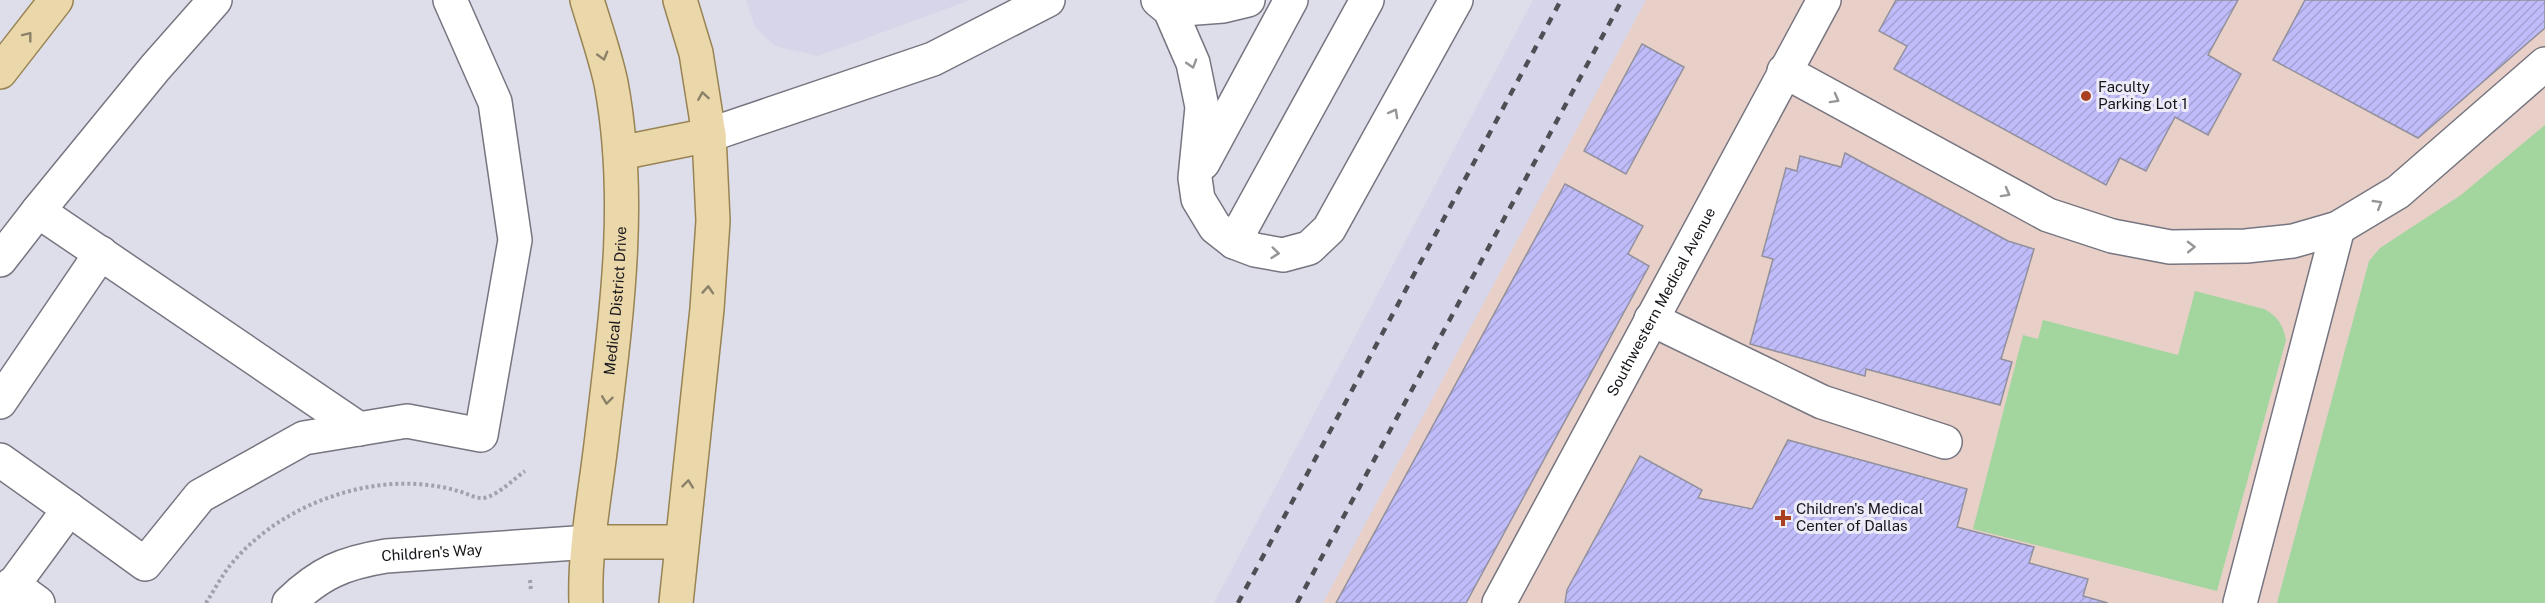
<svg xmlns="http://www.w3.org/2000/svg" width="2545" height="603" font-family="'Public Sans',sans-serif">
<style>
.built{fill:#d6d5e9}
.education{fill:#e8cfc8}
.grass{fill:#a2d69e}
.building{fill:url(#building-hatch);stroke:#91909c;stroke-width:1.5}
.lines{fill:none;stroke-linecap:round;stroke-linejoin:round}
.minor-casing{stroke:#767580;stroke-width:36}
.major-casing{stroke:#988353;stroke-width:36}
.path{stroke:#a1a1aa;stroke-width:4;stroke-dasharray:3 3;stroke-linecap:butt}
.minor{stroke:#fff;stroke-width:33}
.major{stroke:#ebd8aa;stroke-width:33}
.rail{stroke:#4e4e55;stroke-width:4.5;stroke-dasharray:8 8;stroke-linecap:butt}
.oneway{stroke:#8b8069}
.oneway2{stroke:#969698}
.poi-dot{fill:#a84021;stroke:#ecebf7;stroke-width:2}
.labels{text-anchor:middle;stroke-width:6;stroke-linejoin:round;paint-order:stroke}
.poi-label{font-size:15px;fill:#16151a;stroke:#ecebf7;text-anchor:start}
.street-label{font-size:15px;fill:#16151a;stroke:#ecebf7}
</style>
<defs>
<pattern id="building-hatch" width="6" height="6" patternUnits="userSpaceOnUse" patternTransform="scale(1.5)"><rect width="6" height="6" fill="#c0bcfa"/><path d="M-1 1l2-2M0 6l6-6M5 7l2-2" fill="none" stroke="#a4a1d6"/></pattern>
</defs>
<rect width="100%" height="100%" fill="#dedeea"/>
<!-- built -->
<g class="built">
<path d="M 746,0 L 970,0 L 818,56 L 775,46 L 755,27 Z"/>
<path d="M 1533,0 L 1646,0 L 1323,603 L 1214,603 Z"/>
</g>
<!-- education -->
<path class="education" d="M 1646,0 L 2545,0 L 2545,603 L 1323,603 Z"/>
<!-- grass -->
<g class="grass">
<path d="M 2545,125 L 2545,603 L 2277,603 L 2369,261 L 2380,248 L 2461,195 Z"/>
<path d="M 2195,291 L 2264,309 C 2278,316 2283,325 2286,340 L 2217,591 L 1973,529 L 2023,335 L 2038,339 L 2043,320 L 2178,355 Z"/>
</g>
<!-- building -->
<g class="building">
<path d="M 1896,0 L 2238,0 L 2208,55 L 2241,74 L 2208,135 L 2175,117 L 2146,171 L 2120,158 L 2106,185 L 1894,69 L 1907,46 L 1879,31 Z"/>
<path d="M 2305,0 L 2545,0 L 2545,28 L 2418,138 L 2273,60 Z"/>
<path d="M 1642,44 L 1684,67 L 1626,174 L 1584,151 Z"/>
<path d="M 1845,153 L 2008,241 L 2034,249 L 2001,359 L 2012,362 L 2000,405 L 1866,369 L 1865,376 L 1750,344 L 1773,259 L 1762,256 L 1786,168 L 1797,171 L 1800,156 L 1841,167 Z"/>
<path d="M 1565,184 L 1643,226 L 1628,254 L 1649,266 L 1466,603 L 1336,603 Z"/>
<path d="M 1788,440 L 1967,489 L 1957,527 L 2034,547 L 2029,563 L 2088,579 L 2083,596 L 2108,603 L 1565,603 L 1567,590 L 1640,456 L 1702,490 L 1698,498 L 1752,509 Z"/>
</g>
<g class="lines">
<defs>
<g id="minor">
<path d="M 215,0 L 155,68 L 38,211 L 359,429"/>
<path d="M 1158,0 L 1170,10 L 1193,63 L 1202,107 L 1195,178 L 1198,199 L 1215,227 L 1234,242 L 1255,250 L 1283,255 L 1309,248 L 1329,229 L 1456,0"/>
<path d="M 1170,10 L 1223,6 L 1248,0"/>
<path d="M 1784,71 L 2048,215 L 2112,236 L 2170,247 L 2246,246 L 2293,241 L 2338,228 L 2398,192 L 2545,64"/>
<path d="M 709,135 L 933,59 L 1048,0"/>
<path d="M 1203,163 L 1291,0"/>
<path d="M 1234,242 L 1367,0"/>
<path d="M 0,260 L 38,211"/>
<path d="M 1651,319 L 1822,402 L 1945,442"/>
<path d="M 0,402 L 101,253"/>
<path d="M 0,460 L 69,509 L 0,603"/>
<path d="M 69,509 L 145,564 L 200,496 L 304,438 L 407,421 L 481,435 L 515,240 L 495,102 L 450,0"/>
<path d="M 12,584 L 38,603"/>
<path id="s1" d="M 289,603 C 320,573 343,563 386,556 L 590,542"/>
<path id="s2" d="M 1499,603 L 1824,0"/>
<path d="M 2240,603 L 2338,228"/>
</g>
<g id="major">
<path d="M 0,72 L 56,0"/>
<path d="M 620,153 L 709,135"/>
<path d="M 590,542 L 682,542"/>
<path id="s3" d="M 586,603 C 584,548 596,490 602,436 C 616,319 633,200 611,83 C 605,55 595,27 587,0"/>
<path d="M 676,603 L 707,309 L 713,221 L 709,135 L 696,53 L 680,0"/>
</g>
</defs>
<!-- minor casing -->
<use href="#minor" class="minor-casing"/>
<!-- major casing -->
<use href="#major" class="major-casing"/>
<!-- path -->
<g class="path">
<path d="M 530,580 L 531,591"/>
<path d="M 206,603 C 213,592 220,579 228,568 C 271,513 348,480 417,484 C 431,485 445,487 458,491 C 468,493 477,501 488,497 C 501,492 514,479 525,471"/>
</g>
<!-- minor -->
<use href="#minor" class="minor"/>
<!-- major -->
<use href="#major" class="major"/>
<!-- rail -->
<g class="rail">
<path d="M 1238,603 L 1561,0"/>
<path d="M 1297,603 L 1622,0"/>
</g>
</g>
<!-- one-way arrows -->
<defs><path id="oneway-chevron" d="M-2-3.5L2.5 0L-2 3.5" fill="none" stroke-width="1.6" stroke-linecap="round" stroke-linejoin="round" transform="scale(1.5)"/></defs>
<g class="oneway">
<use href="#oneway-chevron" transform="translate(28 36) rotate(-52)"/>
<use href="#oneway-chevron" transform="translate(603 56) rotate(74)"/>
<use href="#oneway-chevron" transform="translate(703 96) rotate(-99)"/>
<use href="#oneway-chevron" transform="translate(708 290) rotate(-86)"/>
<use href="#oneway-chevron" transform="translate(607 400) rotate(97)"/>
<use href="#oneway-chevron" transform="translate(688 484) rotate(-84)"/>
</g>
<g class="oneway2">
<use href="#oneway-chevron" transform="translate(1192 64) rotate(73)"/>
<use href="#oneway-chevron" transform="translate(1835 99) rotate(29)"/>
<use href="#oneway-chevron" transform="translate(1394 113) rotate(-61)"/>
<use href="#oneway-chevron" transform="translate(2006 193) rotate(29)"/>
<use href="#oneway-chevron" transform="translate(2378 204) rotate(-31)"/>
<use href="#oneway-chevron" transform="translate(2191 247) rotate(-1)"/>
<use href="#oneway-chevron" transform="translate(1275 253) rotate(6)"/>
</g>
<!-- markers -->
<g class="poi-dot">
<circle cx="2086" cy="96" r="6"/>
<path d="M1780 509h6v6h6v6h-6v6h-6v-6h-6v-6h6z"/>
</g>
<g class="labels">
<!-- poi labels -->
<g class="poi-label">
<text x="2098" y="92">Faculty<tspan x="2098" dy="17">Parking Lot 1</tspan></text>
<text x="1796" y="514">Children's Medical<tspan x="1796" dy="17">Center of Dallas</tspan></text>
</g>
<!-- street labels -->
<g class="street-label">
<text dy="5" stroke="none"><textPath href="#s3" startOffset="304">Medical District Drive</textPath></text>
<text dy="5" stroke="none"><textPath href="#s2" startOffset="342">Southwestern Medical Avenue</textPath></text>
<text dy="5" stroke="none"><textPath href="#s1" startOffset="156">Children's Way</textPath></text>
</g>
</g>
</svg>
